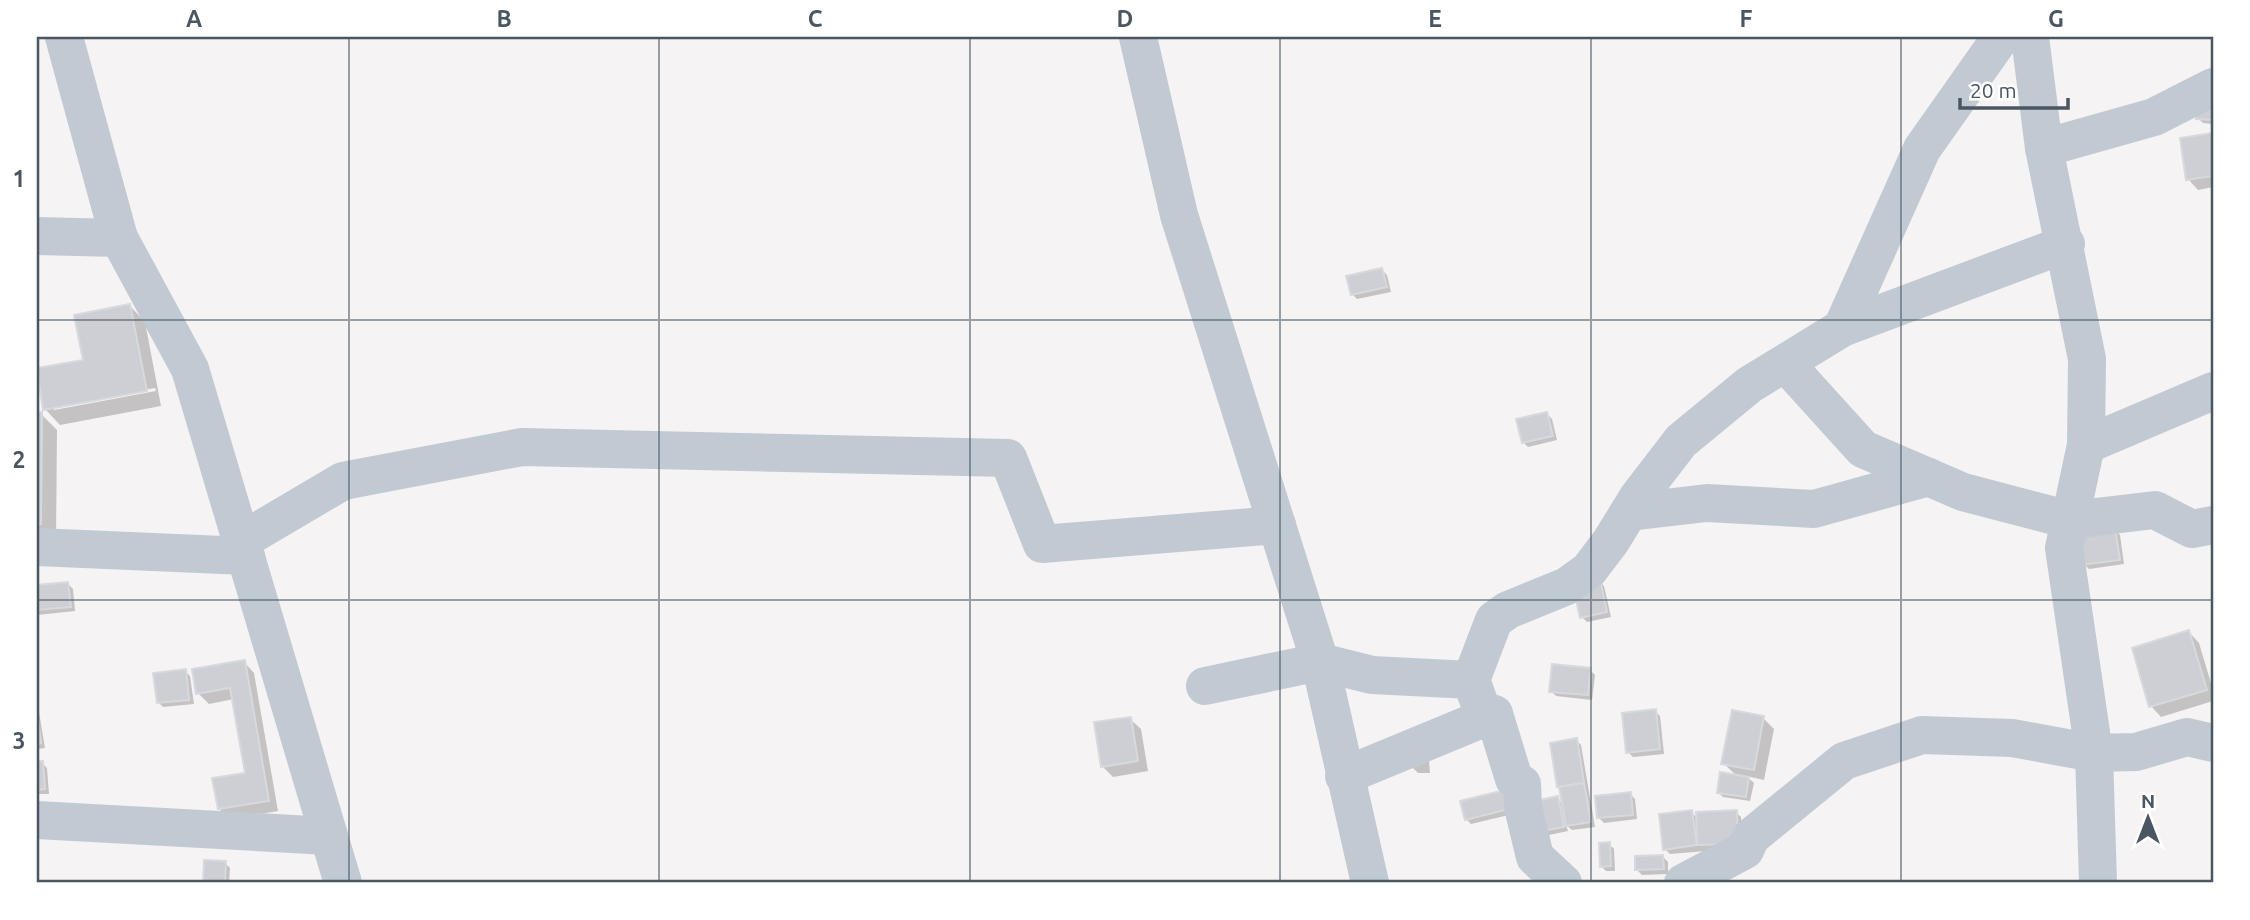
<svg xmlns="http://www.w3.org/2000/svg" width="2250" height="920" font-family="Ubuntu,sans-serif">
<style>
.shadow{fill:#0003;fill-rule:evenodd}
.building{fill:#cdcfd5;stroke:#d7d9de;stroke-width:2}
.lines{fill:none;stroke-linecap:round;stroke-linejoin:round}
.minor{stroke:#c1cad2;stroke-width:38}
.grid{fill:none;stroke:#4a5661;stroke-width:2;stroke-opacity:0.55}
.neatline{fill:none;stroke:#4a5661;stroke-width:2.5}
.grid-label{font-size:23px;text-anchor:middle;font-weight:bold;fill:#4a5661}
</style>
<rect width="100%" height="100%" fill="#f5f3f3"/>
<!-- shadow -->
<g class="shadow">
<path d="M 2213,103 L 2213,124 L 2203,123 L 2198,118 Z"/>
<path d="M 2213,135 L 2213,187 L 2198,190 L 2188,179 L 2182,139 Z"/>
<path d="M 1382,270 L 1387,275 L 1391,292 L 1357,299 L 1352,294 Z"/>
<path d="M 130,306 L 145,322 L 161,406 L 60,425 L 45,409 L 37,370 L 85,361 ZM 155,388 L 156,391 L 54,410 L 54,406 Z"/>
<path d="M 37,414 L 41,414 L 57,430 L 56,539 L 37,539 Z"/>
<path d="M 1547,414 L 1552,419 L 1557,440 L 1528,447 L 1523,442 Z"/>
<path d="M 2115,530 L 2120,535 L 2124,564 L 2089,569 L 2084,564 Z"/>
<path d="M 1599,581 L 1604,586 L 1611,617 L 1587,622 L 1582,617 Z"/>
<path d="M 68,584 L 73,589 L 75,611 L 37,615 L 37,586 Z"/>
<path d="M 2189,632 L 2199,643 L 2213,690 L 2213,701 L 2161,717 L 2151,706 Z"/>
<path d="M 37,646 L 39,649 L 38,692 L 37,692 Z"/>
<path d="M 244,662 L 254,673 L 278,811 L 230,819 L 219,809 L 247,775 L 234,699 L 209,704 L 198,693 Z"/>
<path d="M 1590,670 L 1595,675 L 1592,700 L 1556,696 L 1551,691 Z"/>
<path d="M 185,671 L 190,676 L 194,704 L 163,707 L 158,702 Z"/>
<path d="M 37,700 L 45,748 L 37,749 Z"/>
<path d="M 1655,711 L 1660,716 L 1664,754 L 1633,757 L 1628,752 Z"/>
<path d="M 1763,718 L 1774,729 L 1764,780 L 1746,776 L 1754,783 L 1750,801 L 1723,797 L 1718,792 L 1737,776 L 1723,763 Z"/>
<path d="M 1130,719 L 1141,729 L 1148,771 L 1113,777 L 1102,766 Z"/>
<path d="M 1576,740 L 1581,745 L 1595,827 L 1572,830 L 1566,825 L 1568,831 L 1549,835 L 1544,830 L 1557,798 L 1563,804 L 1552,744 Z"/>
<path d="M 1429,761 L 1430,773 L 1418,773 L 1413,768 Z"/>
<path d="M 37,763 L 42,763 L 47,768 L 49,794 L 37,794 Z"/>
<path d="M 1630,794 L 1635,799 L 1637,819 L 1604,823 L 1599,818 Z"/>
<path d="M 1513,795 L 1517,813 L 1471,824 L 1466,819 Z"/>
<path d="M 1691,812 L 1697,818 L 1736,812 L 1741,817 L 1742,848 L 1670,854 L 1665,849 Z"/>
<path d="M 1609,844 L 1614,849 L 1615,871 L 1606,871 L 1601,866 Z"/>
<path d="M 1663,857 L 1668,862 L 1668,874 L 1642,875 L 1637,870 Z"/>
<path d="M 205,862 L 225,863 L 230,868 L 229,883 L 205,883 Z"/>
</g>
<!-- building -->
<g class="building">
<path d="M 2197,100 L 2213,101 L 2213,120 L 2196,119 Z"/>
<path d="M 2213,133 L 2213,176 L 2186,180 L 2180,138 Z"/>
<path d="M 1382,268 L 1387,287 L 1351,295 L 1346,276 Z"/>
<path d="M 130,304 L 147,391 L 43,410 L 37,368 L 83,360 L 74,315 Z"/>
<path d="M 37,412 L 42,412 L 41,524 L 37,524 Z"/>
<path d="M 1547,412 L 1553,436 L 1522,443 L 1516,419 Z"/>
<path d="M 2115,528 L 2120,560 L 2082,565 L 2077,534 Z"/>
<path d="M 1600,579 L 1607,612 L 1580,618 L 1573,585 Z"/>
<path d="M 68,582 L 71,607 L 37,610 L 37,585 Z"/>
<path d="M 2189,630 L 2207,690 L 2149,707 L 2132,648 Z"/>
<path d="M 245,660 L 269,801 L 218,809 L 212,778 L 245,773 L 230,688 L 196,694 L 192,669 Z"/>
<path d="M 1552,664 L 1591,668 L 1588,695 L 1549,692 Z"/>
<path d="M 186,669 L 189,700 L 157,703 L 153,673 Z"/>
<path d="M 1656,709 L 1660,749 L 1626,753 L 1622,713 Z"/>
<path d="M 1732,710 L 1764,716 L 1754,770 L 1721,764 Z"/>
<path d="M 37,712 L 41,743 L 37,744 Z"/>
<path d="M 1131,717 L 1138,761 L 1101,767 L 1094,722 Z"/>
<path d="M 1577,738 L 1584,783 L 1557,787 L 1550,743 Z"/>
<path d="M 37,761 L 43,761 L 45,789 L 37,790 Z"/>
<path d="M 1720,772 L 1749,777 L 1746,797 L 1717,793 Z"/>
<path d="M 1584,783 L 1591,822 L 1566,826 L 1559,787 Z"/>
<path d="M 1509,789 L 1513,808 L 1465,820 L 1460,801 Z"/>
<path d="M 1631,792 L 1633,815 L 1597,818 L 1595,796 Z"/>
<path d="M 1558,796 L 1564,827 L 1542,831 L 1536,801 Z"/>
<path d="M 1692,810 L 1697,845 L 1663,850 L 1659,814 Z"/>
<path d="M 1737,810 L 1738,844 L 1697,845 L 1696,812 Z"/>
<path d="M 1610,842 L 1611,866 L 1600,867 L 1599,843 Z"/>
<path d="M 1663,855 L 1664,869 L 1635,870 L 1635,856 Z"/>
<path d="M 204,860 L 226,861 L 225,883 L 203,883 Z"/>
</g>
<g class="lines">
<!-- minor -->
<g class="minor">
<path d="M 1138,37 L 1179,215 L 1320,662 L 1370,883"/>
<path d="M 2030,37 L 2044,148 L 2087,359 L 2086,445 L 2064,548 L 2094,753 L 2098,883"/>
<path d="M 2044,148 L 2154,117 L 2213,87"/>
<path d="M 37,236 L 119,238 L 64,37"/>
<path d="M 119,238 L 190,369 L 343,883"/>
<path d="M 1842,328 L 1922,149 L 2001,37"/>
<path d="M 1786,364 L 1863,449 L 1963,492 L 2070,520 L 2155,510 L 2192,529 L 2213,525"/>
<path d="M 2086,445 L 2213,391"/>
<path d="M 1629,512 L 1707,503 L 1814,509 L 1929,477"/>
<path d="M 241,541 L 343,481 L 522,447 L 1008,458 L 1042,544 L 1277,525"/>
<path d="M 37,547 L 246,556"/>
<path d="M 1471,680 L 1494,620 L 1508,610 L 1567,586 L 1589,570 L 1611,541 L 1638,497 L 1681,441 L 1749,385 L 1842,328 L 2066,244"/>
<path d="M 1205,686 L 1320,662 L 1372,675 L 1471,680 L 1482,710 L 1494,714 L 1514,779 L 1522,784 L 1523,807 L 1535,857 L 1563,883"/>
<path d="M 1344,776 L 1494,714"/>
<path d="M 37,820 L 329,836"/>
<path d="M 1683,883 L 1745,850 L 1751,837 L 1844,761 L 1922,735 L 2012,738 L 2094,753 L 2136,752 L 2187,737 L 2213,743"/>
</g>
</g>
<!-- grid -->
<path class="grid" d="M 349,37 L 349,883M 659,37 L 659,883M 970,37 L 970,883M 1280,37 L 1280,883M 1591,37 L 1591,883M 1901,37 L 1901,883M 37,320 L 2213,320M 37,600 L 2213,600"/>
<!-- border -->
<rect width="2250" height="920" fill="none" stroke="#ffffff" stroke-width="77"/>
<!-- north arrow -->
<g transform="translate(2148 818)" stroke="#ffffff" stroke-width="5" paint-order="stroke">
<path d="M0-5L12 26L0 18L-12 26Z" fill="#4a5661"/>
<text y="-10" font-size="19" font-weight="bold" text-anchor="middle" fill="#4a5661">N</text>
</g>
<!-- scale -->
<path d="M1960 98v10h108v-10" fill="none" stroke="#4a5661" stroke-width="3.5"/>
<text x="1970" y="98" font-size="21" fill="#4a5661" stroke="#ffffff" stroke-width="5" paint-order="stroke">20 m</text>
<rect x="38" y="38" width="2174" height="843" class="neatline"/>
<g class="grid-label">
<text x="194" y="27">A</text>
<text x="504" y="27">B</text>
<text x="815" y="27">C</text>
<text x="1125" y="27">D</text>
<text x="1435" y="27">E</text>
<text x="1746" y="27">F</text>
<text x="2056" y="27">G</text>
<text x="19" y="187">1</text>
<text x="19" y="468">2</text>
<text x="19" y="749">3</text>
</g>
</svg>
